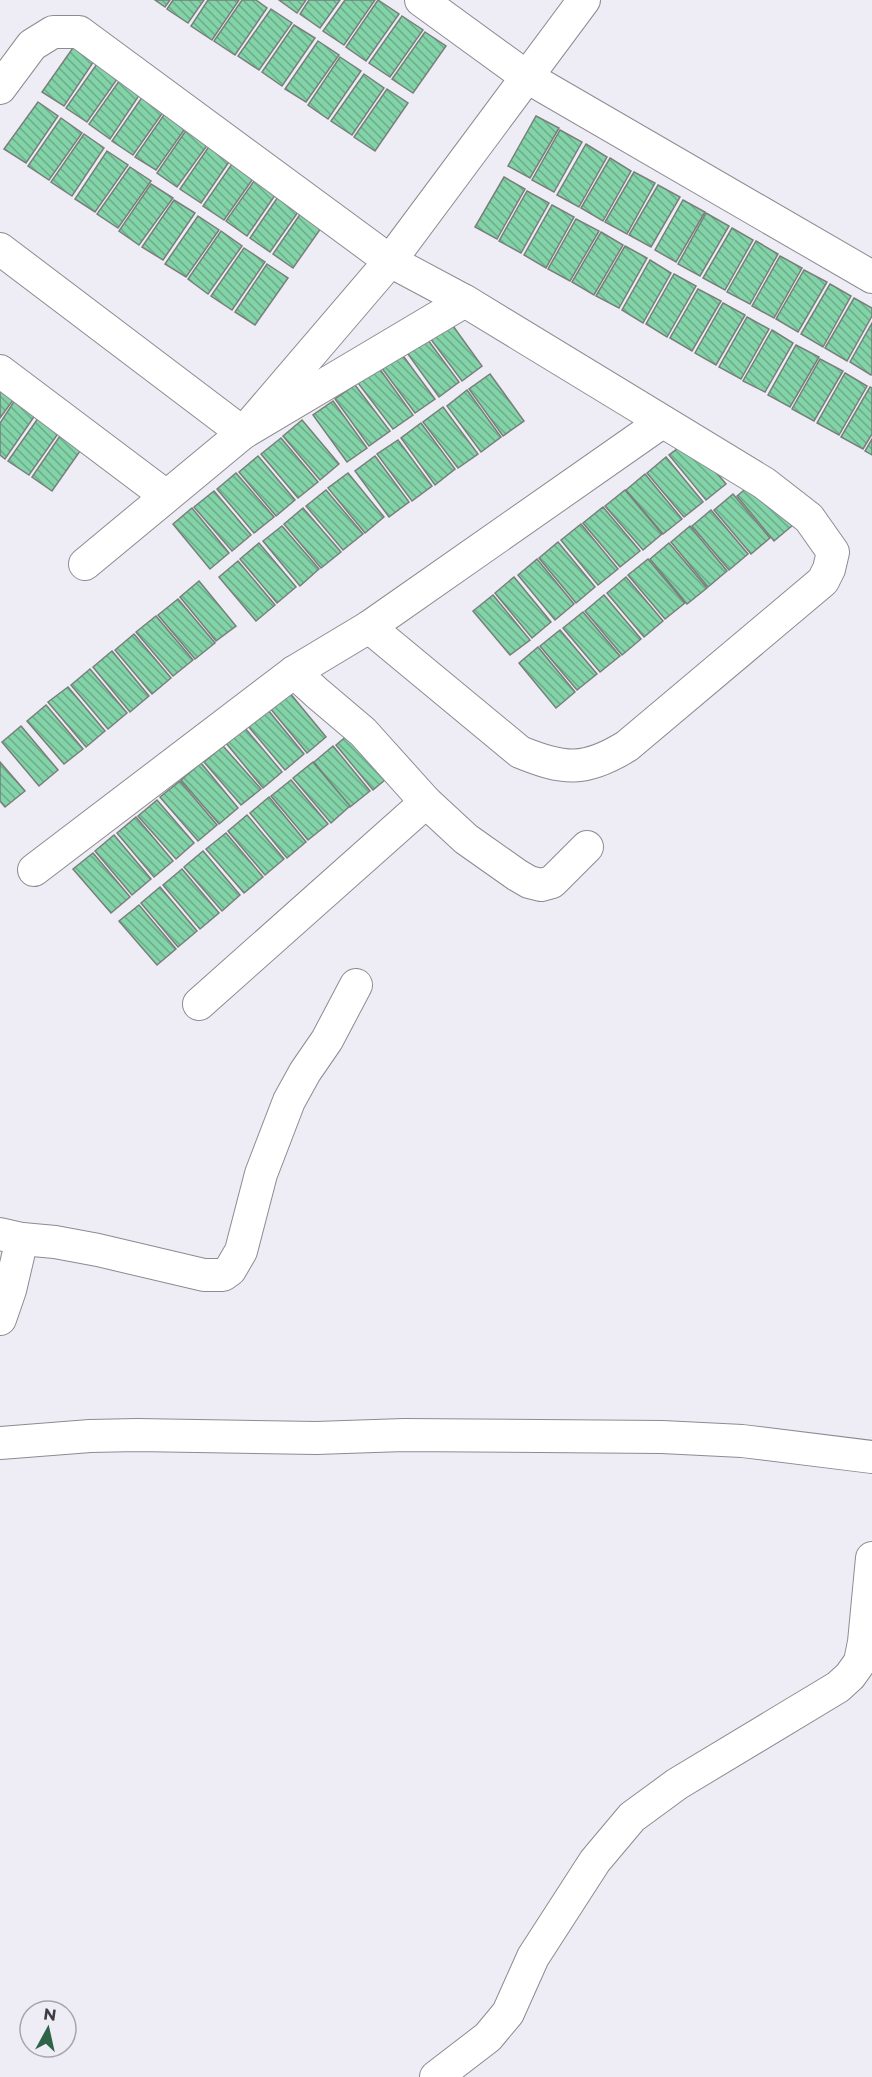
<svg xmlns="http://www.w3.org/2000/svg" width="872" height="2077" font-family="Montserrat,sans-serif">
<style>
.building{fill:url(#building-back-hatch);stroke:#787f7b;stroke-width:1.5}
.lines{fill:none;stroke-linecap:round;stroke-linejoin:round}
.street-casing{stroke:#8d8b92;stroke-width:34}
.street{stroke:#fff;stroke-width:32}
</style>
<defs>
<pattern id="building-back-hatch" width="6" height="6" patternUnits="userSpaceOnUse" patternTransform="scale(1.5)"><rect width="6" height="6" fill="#83d3a8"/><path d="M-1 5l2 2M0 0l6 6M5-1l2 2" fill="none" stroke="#6cac8a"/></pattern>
</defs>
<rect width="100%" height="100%" fill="#eeecf4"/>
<!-- building -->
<g class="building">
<path d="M 155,0 L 170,0 L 165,7 Z"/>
<path d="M 173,0 L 204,0 L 188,23 L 167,9 Z"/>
<path d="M 208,0 L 239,0 L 212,40 L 191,26 Z"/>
<path d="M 242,0 L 256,0 L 267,8 L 235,55 L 214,41 Z"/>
<path d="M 279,0 L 306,0 L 297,13 Z"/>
<path d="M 309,0 L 340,0 L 320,28 L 300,14 Z"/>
<path d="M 345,0 L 375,0 L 344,45 L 323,31 Z"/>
<path d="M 378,0 L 399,14 L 366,61 L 346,47 Z"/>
<path d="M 271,9 L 292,23 L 259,70 L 238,56 Z"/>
<path d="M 402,16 L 423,30 L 390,77 L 369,63 Z"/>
<path d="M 294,25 L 315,38 L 282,86 L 262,72 Z"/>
<path d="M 425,32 L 446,46 L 413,93 L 392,79 Z"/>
<path d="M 318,41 L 339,55 L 306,102 L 285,89 Z"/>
<path d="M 75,45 L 96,58 L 64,106 L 42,92 Z"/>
<path d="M 340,57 L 361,71 L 328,119 L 308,105 Z"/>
<path d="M 99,61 L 120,75 L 87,122 L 66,108 Z"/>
<path d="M 364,74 L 384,88 L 352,135 L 331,121 Z"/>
<path d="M 122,77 L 142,91 L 110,139 L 89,124 Z"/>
<path d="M 387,89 L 408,103 L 375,151 L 354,137 Z"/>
<path d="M 145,93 L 166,108 L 133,155 L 112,141 Z"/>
<path d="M 38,102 L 58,116 L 26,163 L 4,149 Z"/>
<path d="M 168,109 L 189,123 L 156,170 L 135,157 Z"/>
<path d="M 536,116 L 559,128 L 530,178 L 508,166 Z"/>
<path d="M 61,118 L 82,133 L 49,180 L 28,166 Z"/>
<path d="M 189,126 L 211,140 L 177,187 L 157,173 Z"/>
<path d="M 560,130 L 582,142 L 554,192 L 532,180 Z"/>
<path d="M 84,134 L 104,148 L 72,196 L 51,182 Z"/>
<path d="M 212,142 L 233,156 L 201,203 L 180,189 Z"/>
<path d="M 586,144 L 607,157 L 579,207 L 557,195 Z"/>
<path d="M 107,151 L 128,165 L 95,212 L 75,199 Z"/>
<path d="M 236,158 L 257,173 L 224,220 L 203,206 Z"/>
<path d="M 610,158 L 631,171 L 603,221 L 581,208 Z"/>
<path d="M 130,167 L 151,181 L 118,228 L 97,214 Z"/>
<path d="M 634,172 L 655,183 L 627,234 L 605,222 Z"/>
<path d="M 259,174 L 280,188 L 247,236 L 226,221 Z"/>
<path d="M 504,177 L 525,189 L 497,239 L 475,227 Z"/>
<path d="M 151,184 L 173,198 L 139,245 L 119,231 Z"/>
<path d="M 658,185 L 680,197 L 651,247 L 629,235 Z"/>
<path d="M 282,191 L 303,205 L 270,252 L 250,238 Z"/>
<path d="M 527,191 L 549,203 L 521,253 L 499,241 Z"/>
<path d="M 174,200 L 195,213 L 163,260 L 142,247 Z"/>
<path d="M 683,200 L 705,212 L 676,262 L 655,250 Z"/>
<path d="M 552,205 L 574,217 L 546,268 L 524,255 Z"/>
<path d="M 305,207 L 326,221 L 293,268 L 273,254 Z"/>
<path d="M 706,213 L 729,226 L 700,276 L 678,264 Z"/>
<path d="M 198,216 L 219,230 L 186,277 L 165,264 Z"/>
<path d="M 576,219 L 599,231 L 570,281 L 548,269 Z"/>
<path d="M 732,228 L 753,240 L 725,290 L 703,278 Z"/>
<path d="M 221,231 L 242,246 L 208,294 L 188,279 Z"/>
<path d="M 601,232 L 623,245 L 594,295 L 572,282 Z"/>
<path d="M 756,241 L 778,254 L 750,304 L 727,292 Z"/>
<path d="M 625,246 L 647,258 L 619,308 L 596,296 Z"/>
<path d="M 244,248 L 265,262 L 232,310 L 211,296 Z"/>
<path d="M 780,256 L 802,268 L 774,318 L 752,306 Z"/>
<path d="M 650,260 L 671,273 L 643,323 L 622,310 Z"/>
<path d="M 267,264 L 288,278 L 255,325 L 235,312 Z"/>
<path d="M 804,270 L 827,282 L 798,332 L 776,319 Z"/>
<path d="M 674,274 L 696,286 L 667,337 L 646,324 Z"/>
<path d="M 830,284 L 851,296 L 823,347 L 801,334 Z"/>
<path d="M 698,289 L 721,301 L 692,351 L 670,338 Z"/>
<path d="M 854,298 L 872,308 L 872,316 L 847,361 L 825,348 Z"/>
<path d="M 723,303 L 745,315 L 716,365 L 695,353 Z"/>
<path d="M 747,317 L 769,329 L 741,379 L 719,367 Z"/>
<path d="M 448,319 L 482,366 L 462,381 L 427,334 Z"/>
<path d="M 872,323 L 872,374 L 871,375 L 850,362 Z"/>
<path d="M 772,330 L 793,343 L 765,392 L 743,381 Z"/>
<path d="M 425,336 L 459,382 L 439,397 L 405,350 Z"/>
<path d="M 796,345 L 819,357 L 790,407 L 768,395 Z"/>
<path d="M 401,353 L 435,399 L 415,413 L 381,367 Z"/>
<path d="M 820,359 L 843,371 L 814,421 L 792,409 Z"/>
<path d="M 379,368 L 413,415 L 393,429 L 358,383 Z"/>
<path d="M 845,373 L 867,386 L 839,435 L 817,423 Z"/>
<path d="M 490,374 L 524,421 L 503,436 L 469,389 Z"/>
<path d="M 0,385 L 16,396 L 0,418 Z"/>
<path d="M 355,385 L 390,431 L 369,446 L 335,399 Z"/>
<path d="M 870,387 L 872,388 L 872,434 L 863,449 L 841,437 Z"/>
<path d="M 467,390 L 501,437 L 481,452 L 447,406 Z"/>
<path d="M 17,397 L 38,411 L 5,459 L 0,455 L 0,423 Z"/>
<path d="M 333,401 L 367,448 L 347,462 L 313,415 Z"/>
<path d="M 443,407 L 478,454 L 458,468 L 423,422 Z"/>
<path d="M 41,414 L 62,428 L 29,475 L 8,461 Z"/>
<path d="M 302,420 L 339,464 L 320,480 L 283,436 Z"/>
<path d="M 421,423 L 455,469 L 435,485 L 401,438 Z"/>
<path d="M 64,430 L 85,444 L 52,491 L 32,477 Z"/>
<path d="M 281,438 L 318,482 L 298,498 L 261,454 Z"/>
<path d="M 872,439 L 872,455 L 865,451 Z"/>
<path d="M 398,440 L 432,486 L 412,501 L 377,454 Z"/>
<path d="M 689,440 L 726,484 L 706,500 L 669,455 Z"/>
<path d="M 258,456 L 295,500 L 276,516 L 239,472 Z"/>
<path d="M 375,456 L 409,502 L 389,517 L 355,471 Z"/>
<path d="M 666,457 L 703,502 L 684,517 L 647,473 Z"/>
<path d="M 236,473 L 274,517 L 254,533 L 217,489 Z"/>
<path d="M 348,473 L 384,517 L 365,533 L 328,488 Z"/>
<path d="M 645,474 L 682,519 L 663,534 L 626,490 Z"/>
<path d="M 756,480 L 793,525 L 774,541 L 737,496 Z"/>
<path d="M 326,490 L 363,534 L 343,550 L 306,506 Z"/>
<path d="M 625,490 L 662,534 L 643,550 L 605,506 Z"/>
<path d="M 214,491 L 251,535 L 232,551 L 194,507 Z"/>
<path d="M 733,494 L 770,538 L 751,554 L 714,510 Z"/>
<path d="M 603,507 L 640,551 L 620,567 L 583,523 Z"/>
<path d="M 192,508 L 229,553 L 210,569 L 173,524 Z"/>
<path d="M 303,508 L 341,552 L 321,568 L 284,524 Z"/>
<path d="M 711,510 L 748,554 L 729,570 L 692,526 Z"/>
<path d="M 581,524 L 618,569 L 598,585 L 561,540 Z"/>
<path d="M 282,526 L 319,569 L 300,586 L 263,541 Z"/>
<path d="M 690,526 L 727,571 L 708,587 L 671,542 Z"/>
<path d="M 558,542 L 595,587 L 576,603 L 539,558 Z"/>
<path d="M 259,543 L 296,587 L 277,603 L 240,559 Z"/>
<path d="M 669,543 L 707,588 L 687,604 L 650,559 Z"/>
<path d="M 537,559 L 574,604 L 555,620 L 518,575 Z"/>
<path d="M 648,559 L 685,603 L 665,619 L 628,575 Z"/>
<path d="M 238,561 L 275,605 L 256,621 L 219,577 Z"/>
<path d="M 514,577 L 551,622 L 532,638 L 495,593 Z"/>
<path d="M 626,577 L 663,621 L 644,637 L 607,593 Z"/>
<path d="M 199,581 L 236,626 L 216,641 L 180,597 Z"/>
<path d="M 493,595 L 530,640 L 510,655 L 473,611 Z"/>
<path d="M 604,595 L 641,639 L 622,655 L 585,611 Z"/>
<path d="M 178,599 L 215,643 L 195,659 L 158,615 Z"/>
<path d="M 583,612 L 620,656 L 600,672 L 563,628 Z"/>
<path d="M 156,616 L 193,660 L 173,676 L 136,632 Z"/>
<path d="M 560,630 L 597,674 L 577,690 L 540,646 Z"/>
<path d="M 134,634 L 171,678 L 152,694 L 115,650 Z"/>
<path d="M 538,647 L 575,692 L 556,708 L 519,663 Z"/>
<path d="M 112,651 L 149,696 L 130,712 L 93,667 Z"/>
<path d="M 90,669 L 127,713 L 108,729 L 71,685 Z"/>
<path d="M 68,687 L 105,731 L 86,747 L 48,702 Z"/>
<path d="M 289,692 L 326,737 L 307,753 L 270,708 Z"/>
<path d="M 46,705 L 83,749 L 64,764 L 27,721 Z"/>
<path d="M 268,710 L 304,754 L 285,770 L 248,726 Z"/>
<path d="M 21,726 L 58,770 L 39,786 L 2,742 Z"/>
<path d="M 245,728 L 282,772 L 263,788 L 226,743 Z"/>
<path d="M 355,729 L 392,774 L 373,790 L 336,745 Z"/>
<path d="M 223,746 L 261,789 L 241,805 L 204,762 Z"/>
<path d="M 333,746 L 370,791 L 350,807 L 314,762 Z"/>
<path d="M 0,762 L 25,791 L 5,807 L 0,801 Z"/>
<path d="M 313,762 L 350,806 L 331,823 L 293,778 Z"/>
<path d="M 201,763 L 238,808 L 219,824 L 181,780 Z"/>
<path d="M 291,780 L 328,824 L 308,840 L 271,796 Z"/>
<path d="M 180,781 L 217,825 L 198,841 L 160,797 Z"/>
<path d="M 269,797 L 306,842 L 287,858 L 250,813 Z"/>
<path d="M 157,800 L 194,843 L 176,859 L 138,816 Z"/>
<path d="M 247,815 L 284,859 L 265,875 L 228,831 Z"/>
<path d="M 136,817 L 173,861 L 154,877 L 117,833 Z"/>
<path d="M 226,833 L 263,877 L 244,893 L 206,849 Z"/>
<path d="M 114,835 L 151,879 L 132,895 L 95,851 Z"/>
<path d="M 203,851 L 240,895 L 222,911 L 184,867 Z"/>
<path d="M 93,853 L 130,897 L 111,913 L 73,869 Z"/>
<path d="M 182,869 L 219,913 L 200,929 L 163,885 Z"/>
<path d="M 160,887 L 197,931 L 178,947 L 141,903 Z"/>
<path d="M 139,905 L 176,949 L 157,965 L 119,921 Z"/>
</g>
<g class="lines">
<defs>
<g id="street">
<path d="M 421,0 L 527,77 L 872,277"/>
<path d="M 0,88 L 32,45 L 53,32 L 79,32 L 390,261 L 465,301 L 764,483 L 809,518 L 833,552 L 829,569 L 823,581 L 627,746 C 585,772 564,770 520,752 L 369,627"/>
<path d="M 0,249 L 243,433 L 390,261 L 584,0"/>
<path d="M 0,371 L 166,496"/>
<path d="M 85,564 L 243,433 L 465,301"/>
<path d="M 294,672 L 317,693 L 363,732 L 426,802 L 466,839 L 517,875 L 529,882 L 541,885 L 552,882 L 587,847"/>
<path d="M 34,870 L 294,672 L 369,627 L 662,422"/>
<path d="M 199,1004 L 426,802"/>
<path d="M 0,1234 L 22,1239 L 10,1290 L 0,1319"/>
<path d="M 22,1239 L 55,1242 L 98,1250 L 204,1275 L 223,1275 L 230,1270 L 241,1251 L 261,1174 L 289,1101 L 305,1072 L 327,1040 L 356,985"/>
<path d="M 0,1443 L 90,1436 L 137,1435 L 316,1438 L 404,1435 L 662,1437 L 742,1441 L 872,1457"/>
<path d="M 436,2077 L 488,2037 L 508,2013 L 533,1957 L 595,1861 L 632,1817 L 677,1784 L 838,1687 L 850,1676 L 860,1662 L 864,1642 L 872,1558"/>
</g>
</defs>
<!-- street casing -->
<use href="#street" class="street-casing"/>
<!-- street -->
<use href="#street" class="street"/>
</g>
<!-- north arrow -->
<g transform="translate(48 2029) rotate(8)"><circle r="28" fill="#eeecf4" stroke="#a7a6ac" stroke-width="1.5"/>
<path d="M0-4.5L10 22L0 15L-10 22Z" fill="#306449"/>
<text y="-9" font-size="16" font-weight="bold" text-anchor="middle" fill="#3d3c3f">N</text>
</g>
</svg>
